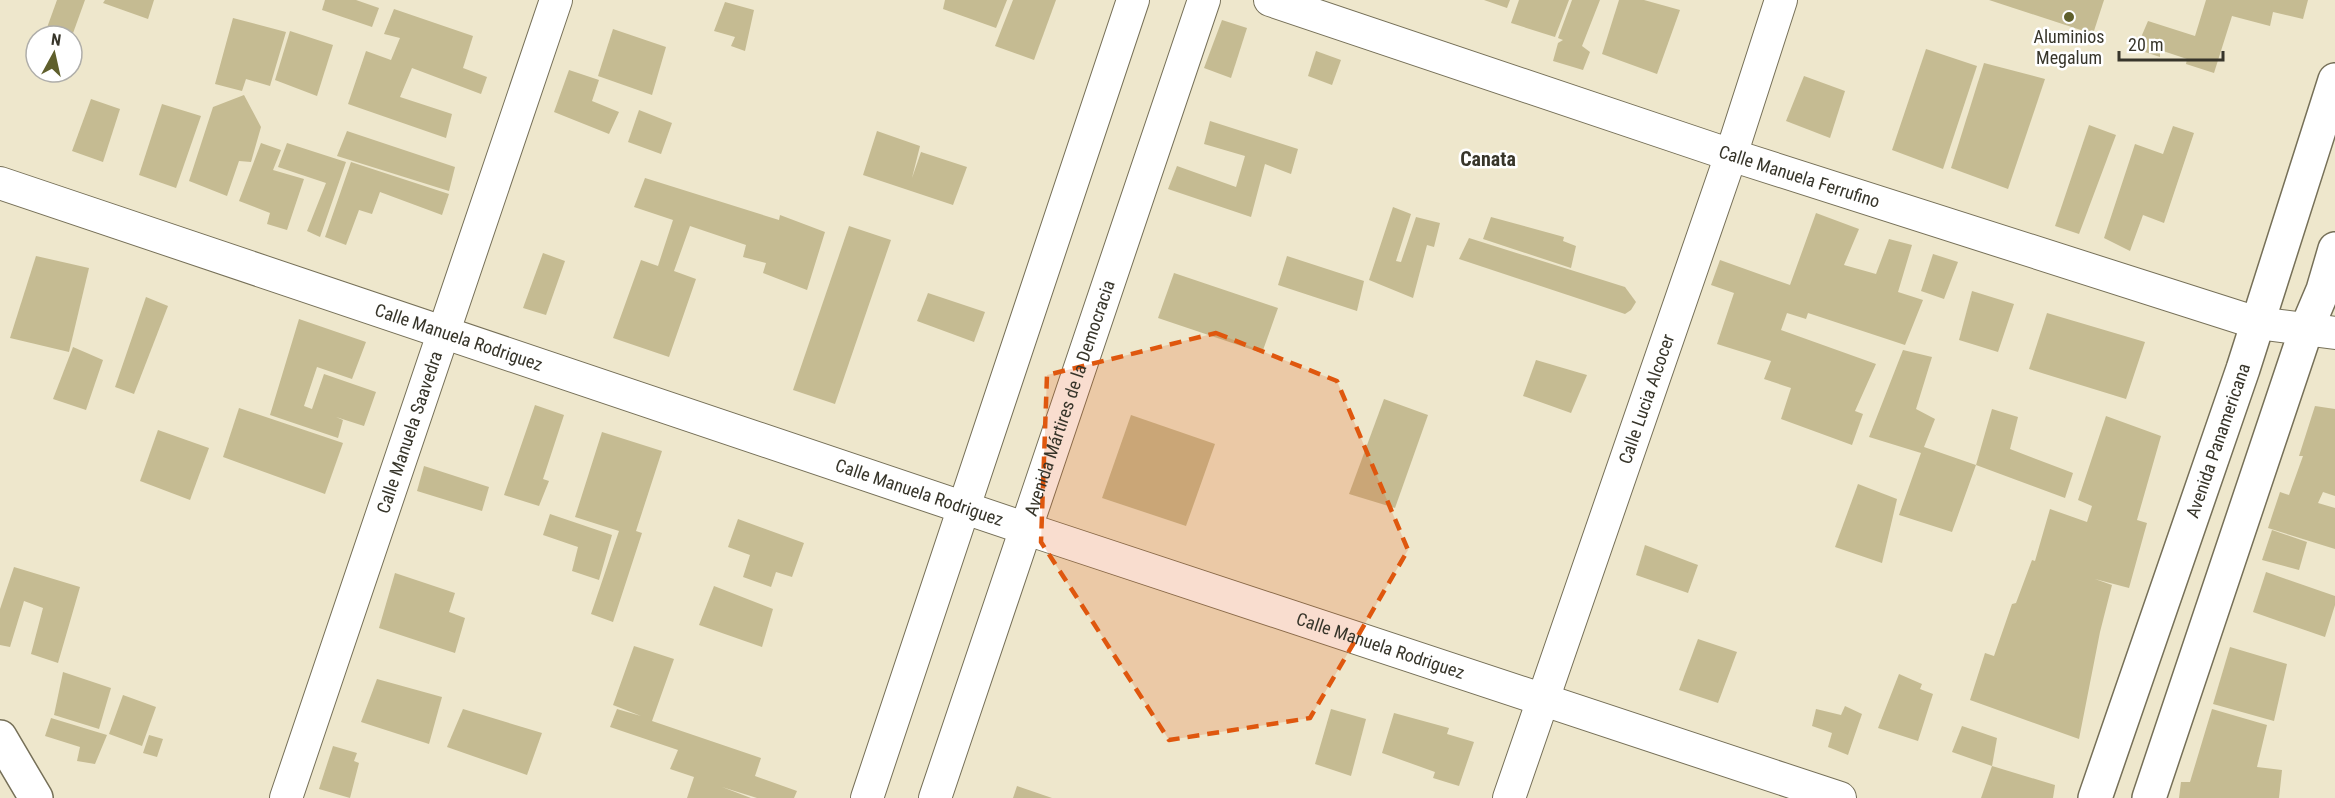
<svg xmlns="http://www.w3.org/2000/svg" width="2335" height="798" font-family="'Roboto Condensed',sans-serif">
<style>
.building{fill:#c5bb92}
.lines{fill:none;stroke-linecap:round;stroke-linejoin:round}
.minor-casing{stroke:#767058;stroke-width:34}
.secondary-casing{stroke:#767058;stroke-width:36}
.primary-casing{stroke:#767058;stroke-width:36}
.minor{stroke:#fff;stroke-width:32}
.secondary{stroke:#fff;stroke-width:33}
.primary{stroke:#fff;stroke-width:33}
.marked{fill:#df570e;fill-opacity:0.2;stroke:#df570e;stroke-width:4.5;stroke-dasharray:12 8;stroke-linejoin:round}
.poi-dot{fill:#5f5f2c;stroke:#fff;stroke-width:2}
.labels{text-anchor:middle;stroke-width:5;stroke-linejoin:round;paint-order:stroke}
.poi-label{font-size:18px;fill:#37352a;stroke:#fff}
.street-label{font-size:18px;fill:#37352a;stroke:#fff}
.neighbourhood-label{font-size:20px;font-weight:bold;fill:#37352a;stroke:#fff}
</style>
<rect width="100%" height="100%" fill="#eee7cc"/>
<!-- building -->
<g class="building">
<path d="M 57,0 L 85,0 L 72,36 L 44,36 Z"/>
<path d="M 105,0 L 154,0 L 148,19 L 103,3 Z"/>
<path d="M 325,0 L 356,0 L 379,8 L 372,27 L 322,10 Z"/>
<path d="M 945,0 L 1007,0 L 996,28 L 943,9 Z"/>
<path d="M 1013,0 L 1056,0 L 1034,60 L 995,46 Z"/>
<path d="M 1484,0 L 1510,0 L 1507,8 Z"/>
<path d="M 1519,0 L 1569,0 L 1555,37 L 1511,23 Z"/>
<path d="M 1572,0 L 1600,0 L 1582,46 L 1590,52 L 1583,70 L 1553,61 L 1558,43 L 1563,40 L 1558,38 Z"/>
<path d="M 1619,0 L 1644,0 L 1680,10 L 1657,74 L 1602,54 Z"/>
<path d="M 1989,0 L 2104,0 L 2093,34 Z"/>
<path d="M 2206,0 L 2308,0 L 2303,19 L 2273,12 L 2270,26 L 2232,16 L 2214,73 L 2186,64 L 2187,59 L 2160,50 L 2160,57 L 2136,49 L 2148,21 L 2195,36 Z"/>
<path d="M 725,2 L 754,10 L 745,51 L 731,46 L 735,37 L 714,31 Z"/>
<path d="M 394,9 L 473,36 L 463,68 L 487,77 L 481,94 L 412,68 L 400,97 L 452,114 L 446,138 L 348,104 L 366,51 L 391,60 L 400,38 L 384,34 Z"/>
<path d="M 233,18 L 286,32 L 270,86 L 246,79 L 242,91 L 215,84 Z"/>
<path d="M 1222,20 L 1247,28 L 1231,78 L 1204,68 Z"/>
<path d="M 613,29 L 666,47 L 652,95 L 598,76 Z"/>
<path d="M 290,31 L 333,45 L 317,96 L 275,80 Z"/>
<path d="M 1926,49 L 1977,66 L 1943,169 L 1892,150 Z"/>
<path d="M 1316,51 L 1341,60 L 1332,85 L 1308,76 Z"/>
<path d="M 1984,63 L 2045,79 L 2008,189 L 1951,168 Z"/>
<path d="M 569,70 L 599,80 L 592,101 L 619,112 L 609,134 L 554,112 Z"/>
<path d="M 1804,76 L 1845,91 L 1830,138 L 1786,121 Z"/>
<path d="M 244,95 L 261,127 L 251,162 L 239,161 L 227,196 L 189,181 L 213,107 Z"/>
<path d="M 91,99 L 120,109 L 103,162 L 72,151 Z"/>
<path d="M 162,104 L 201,116 L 176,188 L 139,175 Z"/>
<path d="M 639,110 L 672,123 L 661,154 L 628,142 Z"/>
<path d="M 1210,121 L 1298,149 L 1291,174 L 1265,164 L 1251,217 L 1168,189 L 1177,166 L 1236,187 L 1245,156 L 1204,144 Z"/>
<path d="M 2089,125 L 2116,135 L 2079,234 L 2055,226 Z"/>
<path d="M 2173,126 L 2194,133 L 2164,223 L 2143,215 L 2130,251 L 2104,238 L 2135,144 L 2163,154 Z"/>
<path d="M 347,131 L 455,167 L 449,191 L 337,156 Z"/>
<path d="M 877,131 L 920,146 L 912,178 L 921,152 L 967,167 L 953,205 L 863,175 Z"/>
<path d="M 261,143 L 281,150 L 273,170 L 304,179 L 287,230 L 267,224 L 270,213 L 239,201 Z"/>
<path d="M 287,143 L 346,162 L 320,237 L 307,231 L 326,183 L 278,167 Z"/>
<path d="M 351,162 L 449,194 L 442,215 L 380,192 L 372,214 L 359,210 L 346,245 L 325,237 Z"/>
<path d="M 645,178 L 779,220 L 780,215 L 825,232 L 807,290 L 763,273 L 766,263 L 743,257 L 746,245 L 690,226 L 674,271 L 696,279 L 669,357 L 613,338 L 641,260 L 658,266 L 673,220 L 634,207 Z"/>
<path d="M 1393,207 L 1411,214 L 1396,261 L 1401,262 L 1416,217 L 1440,223 L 1434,247 L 1427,245 L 1413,298 L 1369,280 Z"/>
<path d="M 1816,213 L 1859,229 L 1844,265 L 1876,274 L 1889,239 L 1912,245 L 1898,292 L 1923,300 L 1905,345 L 1808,313 L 1806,319 L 1787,313 L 1781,330 L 1876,364 L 1855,411 L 1863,414 L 1852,445 L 1781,419 L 1791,388 L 1764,379 L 1771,361 L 1717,344 L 1734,293 L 1711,285 L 1720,260 L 1790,285 Z"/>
<path d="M 1491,217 L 1564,237 L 1563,241 L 1576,246 L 1571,268 L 1483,239 Z"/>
<path d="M 849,226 L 891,240 L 835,404 L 793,390 Z"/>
<path d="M 1469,238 L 1625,287 L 1636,302 L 1631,310 L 1625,314 L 1459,259 Z"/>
<path d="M 543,253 L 565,261 L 546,315 L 523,308 Z"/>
<path d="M 1933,254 L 1958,262 L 1944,299 L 1921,291 Z"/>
<path d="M 36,256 L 89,268 L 69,352 L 10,338 Z"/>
<path d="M 1287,256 L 1364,281 L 1357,311 L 1278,285 Z"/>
<path d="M 1174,273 L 1278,308 L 1262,353 L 1158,318 Z"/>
<path d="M 1972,291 L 2014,304 L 1998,352 L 1959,340 Z"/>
<path d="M 928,293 L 985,312 L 974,342 L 917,321 Z"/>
<path d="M 146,297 L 168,306 L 134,394 L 115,387 Z"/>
<path d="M 2047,313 L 2145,342 L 2126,399 L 2029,369 Z"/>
<path d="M 299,319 L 366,342 L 352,379 L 317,367 L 304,406 L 312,409 L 324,374 L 376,392 L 364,426 L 336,417 L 343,420 L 338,438 L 270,415 Z"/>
<path d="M 73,347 L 103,360 L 86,410 L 53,399 Z"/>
<path d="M 1903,350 L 1932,357 L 1916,409 L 1935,419 L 1924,447 L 1976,465 L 1952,532 L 1899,515 L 1921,453 L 1869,437 Z"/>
<path d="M 1536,360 L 1587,375 L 1571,413 L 1523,396 Z"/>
<path d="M 1384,399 L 1428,415 L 1395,508 L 1349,494 Z"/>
<path d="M 535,405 L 564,415 L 543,479 L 549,481 L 539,506 L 504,495 Z"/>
<path d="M 2315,406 L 2335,409 L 2335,496 L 2323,492 L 2318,503 L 2335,508 L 2335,549 L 2268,528 L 2280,492 L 2289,495 L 2303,456 L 2299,456 Z"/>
<path d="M 239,408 L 343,443 L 325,494 L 223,457 Z"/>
<path d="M 1992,409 L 2018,417 L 2010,449 L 2073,473 L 2065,498 L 1976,465 Z"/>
<path d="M 1131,415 L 1215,444 L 1186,526 L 1102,498 Z"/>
<path d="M 2106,416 L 2161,436 L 2137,520 L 2147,523 L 2129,588 L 2095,579 L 2112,585 L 2100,632 L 2079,739 L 1970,700 L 1985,653 L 1994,656 L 2012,604 L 2016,603 L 2032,560 L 2035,561 L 2050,509 L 2087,522 L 2092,506 L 2078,500 Z"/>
<path d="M 158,430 L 209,448 L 190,500 L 140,481 Z"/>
<path d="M 602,432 L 662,451 L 636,531 L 642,533 L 613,622 L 591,614 L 619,531 L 575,517 Z"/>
<path d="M 424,466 L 489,487 L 482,511 L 417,491 Z"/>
<path d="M 1858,484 L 1897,499 L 1882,563 L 1835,547 Z"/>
<path d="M 550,514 L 612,535 L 599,580 L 572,571 L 578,547 L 543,535 Z"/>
<path d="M 738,519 L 804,543 L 792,577 L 776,572 L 771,587 L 743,577 L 750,555 L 728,547 Z"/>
<path d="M 2272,530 L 2307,542 L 2299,570 L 2262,560 Z"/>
<path d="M 1645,545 L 1698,565 L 1688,593 L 1636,575 Z"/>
<path d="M 14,567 L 80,587 L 58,663 L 31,654 L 43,608 L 24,601 L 10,647 L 0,645 L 0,609 Z"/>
<path d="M 2266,572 L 2335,596 L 2335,605 L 2325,637 L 2253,612 Z"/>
<path d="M 395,573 L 455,593 L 449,612 L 465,618 L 455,653 L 379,628 Z"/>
<path d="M 714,586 L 773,609 L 762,647 L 699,625 Z"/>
<path d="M 1698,639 L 1737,652 L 1718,703 L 1679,690 Z"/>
<path d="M 634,646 L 674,659 L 652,721 L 761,758 L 755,776 L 797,791 L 794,798 L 757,798 L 722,787 L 751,798 L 687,798 L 694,777 L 670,769 L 678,750 L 610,727 L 617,709 L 641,716 L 613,705 Z"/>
<path d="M 2230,647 L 2287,664 L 2274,721 L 2213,704 Z"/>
<path d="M 63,672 L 111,688 L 99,729 L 54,715 Z"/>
<path d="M 1899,674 L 1922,684 L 1920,689 L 1933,694 L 1918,741 L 1878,728 Z"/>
<path d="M 377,679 L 442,697 L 429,744 L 361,722 Z"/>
<path d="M 123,695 L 156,707 L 142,746 L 109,734 Z"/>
<path d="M 1845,706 L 1862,714 L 1848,755 L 1828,747 L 1832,733 L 1812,726 L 1816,709 L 1841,715 Z"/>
<path d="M 463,709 L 542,733 L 527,775 L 447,747 Z"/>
<path d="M 1331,709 L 1366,719 L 1351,776 L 1315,764 Z"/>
<path d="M 2212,709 L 2267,725 L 2257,767 L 2282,770 L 2279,798 L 2179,798 L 2181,782 L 2190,782 Z"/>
<path d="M 1394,713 L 1449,728 L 1447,734 L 1474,742 L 1459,786 L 1433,778 L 1435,772 L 1382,753 Z"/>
<path d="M 51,718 L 107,735 L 95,764 L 77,761 L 80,747 L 45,736 Z"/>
<path d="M 1962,726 L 1997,738 L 1992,766 L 1952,752 Z"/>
<path d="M 149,735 L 163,739 L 157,757 L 143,753 Z"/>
<path d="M 333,746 L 357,753 L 354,761 L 359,763 L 350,798 L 319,789 Z"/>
<path d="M 1992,766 L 2055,785 L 2053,798 L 1981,798 Z"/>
<path d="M 1017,786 L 1052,798 L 1013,798 Z"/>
</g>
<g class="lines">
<defs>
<g id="minor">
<path id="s1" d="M 1270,0 L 1731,155 L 2257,323 L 2335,333"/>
<path id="s2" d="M 0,183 L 1042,534 L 1840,798"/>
<path id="s3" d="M 286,798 L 556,0"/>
<path d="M 867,798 L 1133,0"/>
<path id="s4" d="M 935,798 L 1204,0"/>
<path id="s5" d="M 1509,798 L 1731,155 L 1781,0"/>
</g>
<path id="secondary" d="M 0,737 L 36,798"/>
<g id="primary">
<path id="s6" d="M 2095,798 L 2243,369 L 2335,80"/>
<path d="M 2149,798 L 2306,330 L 2323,290 L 2335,249"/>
</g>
</defs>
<!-- minor casing -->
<use href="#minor" class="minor-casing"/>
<!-- secondary casing -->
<use href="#secondary" class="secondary-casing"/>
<!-- primary casing -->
<use href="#primary" class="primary-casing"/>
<!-- minor -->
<use href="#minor" class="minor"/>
<!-- secondary -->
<use href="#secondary" class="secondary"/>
<!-- primary -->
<use href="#primary" class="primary"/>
</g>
<!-- marked area -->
<path class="marked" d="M 1216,333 L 1337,381 L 1408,550 L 1310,718 L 1169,740 L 1041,542 L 1047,375 Z"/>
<!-- markers -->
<circle class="poi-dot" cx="2069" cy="17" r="6"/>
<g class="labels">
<!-- poi labels -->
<g class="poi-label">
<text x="2069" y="43">Aluminios<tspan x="2069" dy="21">Megalum</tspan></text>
</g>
<!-- street labels -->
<g class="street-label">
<text dy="6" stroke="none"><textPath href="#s1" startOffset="558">Calle Manuela Ferrufino</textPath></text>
<text dy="6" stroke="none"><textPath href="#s2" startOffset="484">Calle Manuela Rodriguez</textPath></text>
<text dy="6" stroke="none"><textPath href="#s4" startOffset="422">Avenida Mártires de la Democracia</textPath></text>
<text dy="6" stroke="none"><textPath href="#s5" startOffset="422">Calle Lucia Alcocer</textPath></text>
<text dy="6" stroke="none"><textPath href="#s3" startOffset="386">Calle Manuela Saavedra</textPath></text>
<text dy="6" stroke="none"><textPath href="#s6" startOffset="378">Avenida Panamericana</textPath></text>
<text dy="6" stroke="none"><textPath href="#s2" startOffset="970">Calle Manuela Rodriguez</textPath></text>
<text dy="6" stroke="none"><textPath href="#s2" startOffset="1456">Calle Manuela Rodriguez</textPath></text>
</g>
<!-- neighbourhood labels -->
<g class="neighbourhood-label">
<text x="1488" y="166">Canata</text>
</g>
</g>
<!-- north arrow -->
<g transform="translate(54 54) rotate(8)"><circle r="28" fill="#ffffff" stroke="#afaeaa" stroke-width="1.5"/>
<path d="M0-4.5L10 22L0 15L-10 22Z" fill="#5f5f2c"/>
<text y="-9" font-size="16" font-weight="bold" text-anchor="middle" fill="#37352a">N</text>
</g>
<!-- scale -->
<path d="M2119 51v9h104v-9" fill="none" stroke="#37352a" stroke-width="3"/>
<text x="2128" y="51" font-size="18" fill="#37352a" stroke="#ffffff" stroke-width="4.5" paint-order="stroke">20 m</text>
</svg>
